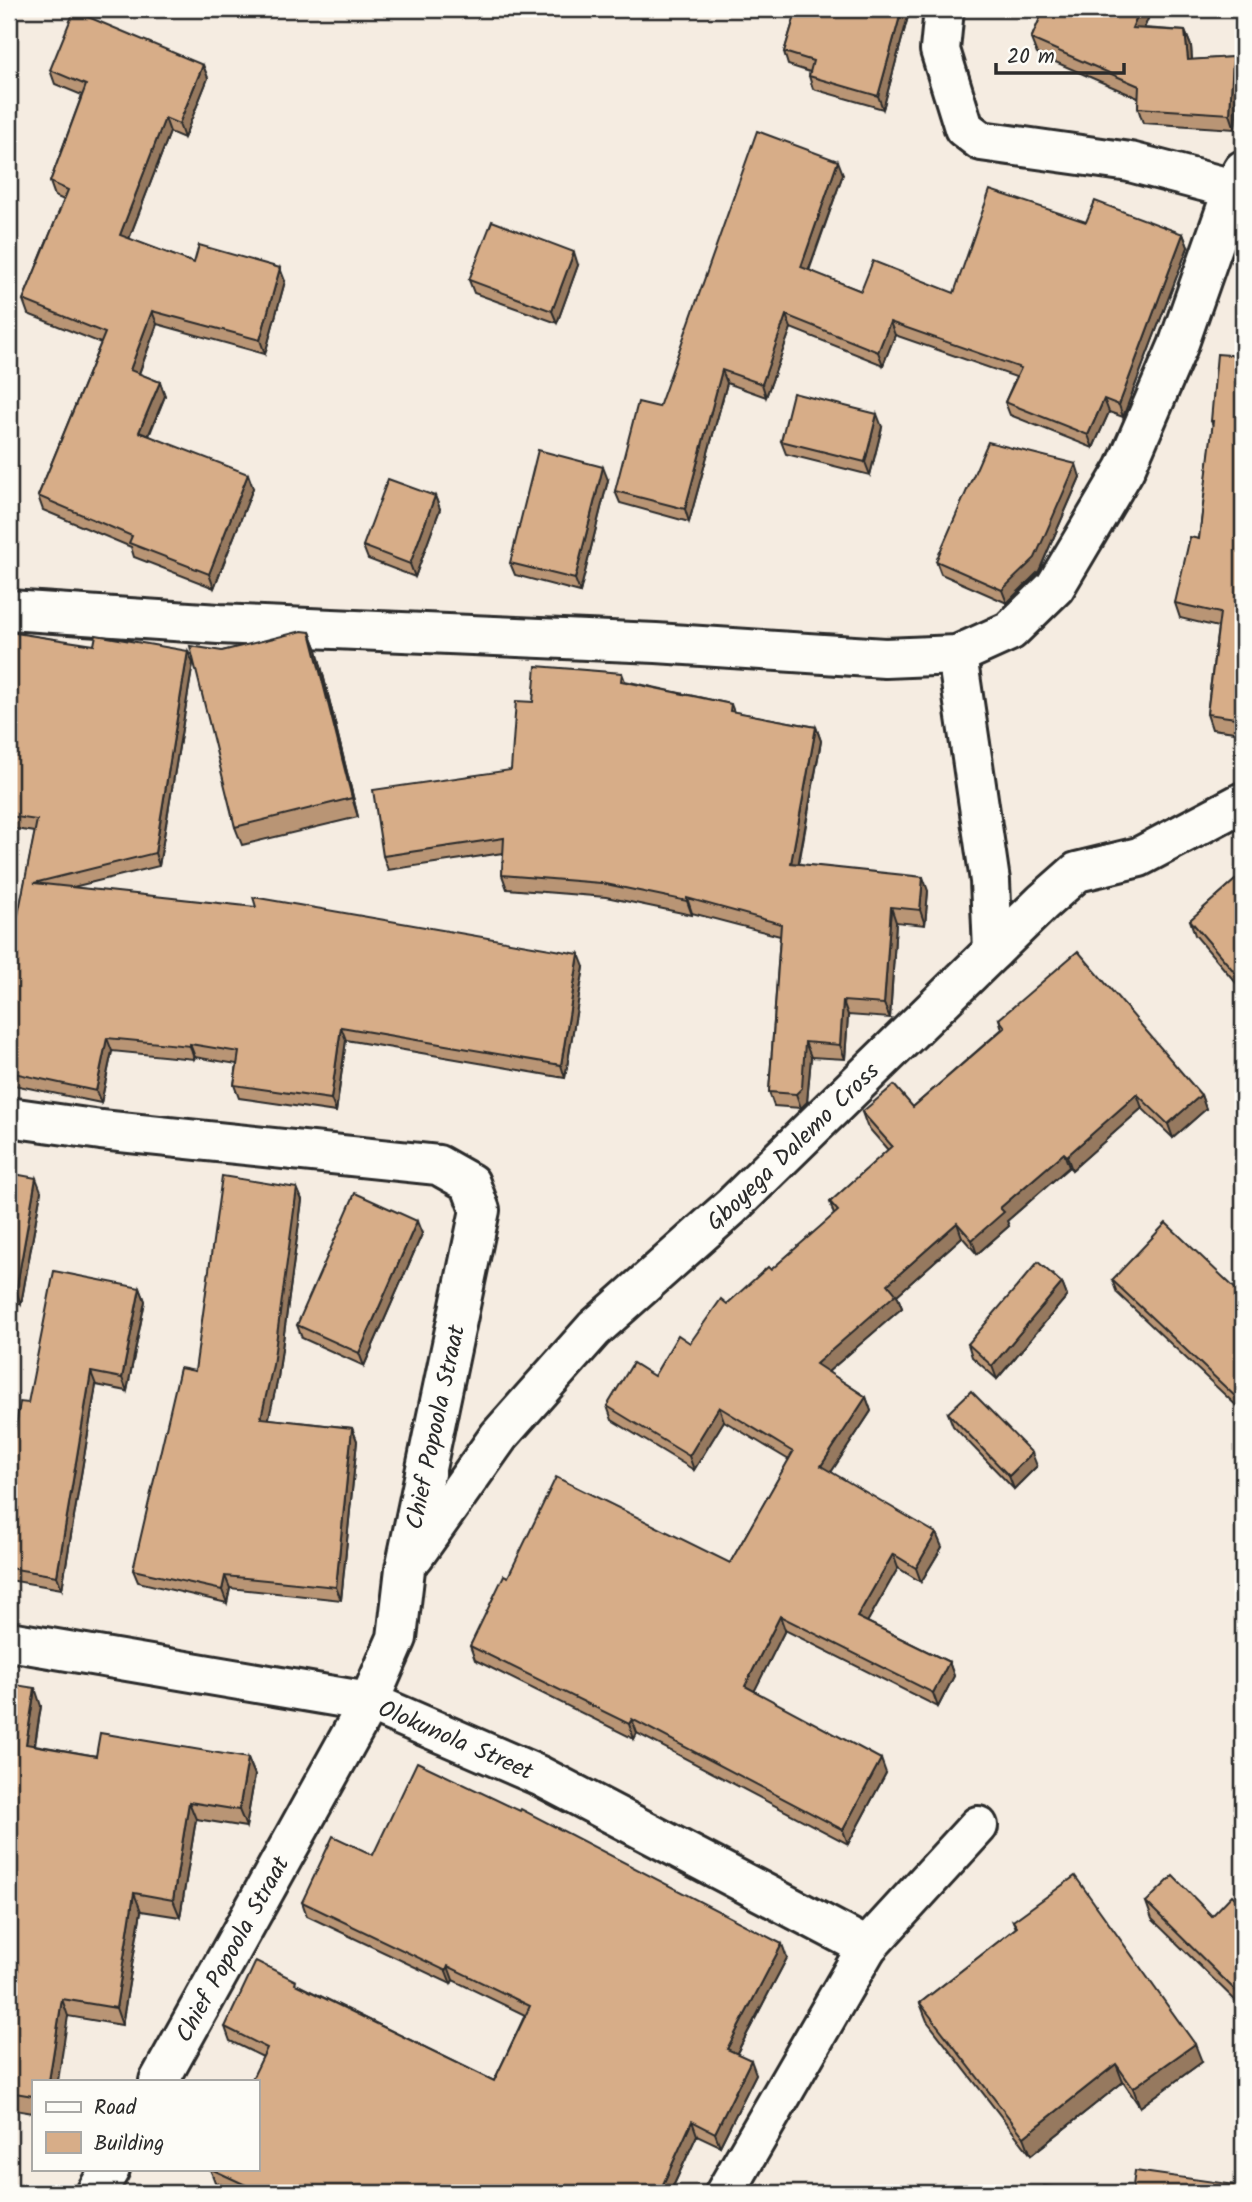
<svg xmlns="http://www.w3.org/2000/svg" width="1252" height="2202" font-family="Kalam,sans-serif">
<style>
.lines{fill:none;stroke-linecap:round;stroke-linejoin:round}
.minor-casing{stroke:#2b2b2b;stroke-width:44}
.minor{stroke:#fdfcf7;stroke-width:38}
.wall{fill:#b99575;stroke:#2b2b2b;stroke-width:2}
.shaded-wall{fill:#96795f;stroke:#2b2b2b;stroke-width:2}
.building{fill:#d7ad88;stroke:#2b2b2b;stroke-width:2}
.labels{text-anchor:middle;stroke-width:5;stroke-linejoin:round;paint-order:stroke}
.street-label{font-size:24px;fill:#2b2b2b;stroke:#fdfcf7}
</style>
<rect width="100%" height="100%" fill="#f5ece1"/>
<filter id="ink" filterUnits="userSpaceOnUse"><feTurbulence type="fractalNoise" baseFrequency=".0143" numOctaves="2"/><feDisplacementMap in="SourceGraphic" scale="14" xChannelSelector="R" yChannelSelector="G"/><feConvolveMatrix kernelMatrix="1 2 1 2 8 2 1 2 1" color-interpolation-filters="sRGB"/></filter>
<g filter="url(#ink)">
<g class="lines">
<defs>
<g id="minor">
<path d="M 944,9 L 940,50 L 964,128 L 981,141 L 1130,162 L 1233,189"/>
<path d="M 9,610 L 219,624 L 656,643 L 885,658 L 957,655 L 1010,631 L 1055,587 L 1125,469 L 1178,346 L 1233,189 L 1243,170"/>
<path d="M 957,655 L 990,881 L 993,951"/>
<path d="M 9,1117 L 101,1130 L 438,1165 L 470,1183 L 480,1210 L 405,1569 L 397,1638 L 369,1702 L 159,2081"/>
<path id="s1" d="M 414,1556 L 499,1436 L 594,1329 L 731,1207 L 1043,902 L 1077,872 L 1139,857 L 1243,802"/>
<path id="s2" d="M 9,1641 L 369,1702 L 540,1776 L 867,1947"/>
<path d="M 96,2193 L 110,2169"/>
<path d="M 725,2193 L 867,1947 L 978,1826"/>
</g>
</defs>
<!-- minor casing -->
<use href="#minor" class="minor-casing"/>
<!-- minor -->
<use href="#minor" class="minor"/>
</g>
<!-- wall -->
<g class="wall">
<path d="M 797,9 L 910,9 L 883,109 L 813,89 L 809,76 L 810,72 L 788,65 L 784,52 Z"/>
<path d="M 1044,9 L 1152,9 L 1144,28 L 1185,31 L 1191,46 L 1192,60 L 1233,57 L 1238,72 L 1235,129 L 1143,123 L 1138,108 L 1138,98 L 1037,54 L 1031,39 Z"/>
<path d="M 203,65 L 208,78 L 184,138 L 170,132 L 129,239 L 194,263 L 285,281 L 265,354 L 157,324 L 139,374 L 160,382 L 165,396 L 149,436 L 253,488 L 214,588 L 134,557 L 131,547 L 43,510 L 38,496 L 101,343 L 28,314 L 23,300 L 64,200 L 55,196 L 50,182 L 82,95 L 55,84 L 50,70 Z"/>
<path d="M 843,174 L 809,271 L 861,291 L 954,293 L 1086,222 L 1183,234 L 1188,247 L 1123,417 L 1109,412 L 1093,448 L 1010,415 L 1005,402 L 1016,377 L 895,335 L 883,365 L 791,328 L 766,397 L 727,383 L 689,522 L 620,503 L 615,491 L 659,407 Z"/>
<path d="M 578,265 L 557,323 L 474,293 L 469,280 Z"/>
<path d="M 1243,356 L 1243,733 L 1212,729 L 1207,714 L 1218,627 L 1180,618 L 1175,603 L 1199,539 L 1213,425 L 1211,421 Z"/>
<path d="M 882,427 L 870,475 L 786,454 L 781,441 Z"/>
<path d="M 1080,477 L 1039,571 L 1007,603 L 941,574 L 936,561 Z"/>
<path d="M 608,480 L 580,592 L 515,575 L 510,563 Z"/>
<path d="M 435,496 L 440,509 L 415,577 L 368,559 L 363,546 Z"/>
<path d="M 9,632 L 193,663 L 159,866 L 73,887 L 584,967 L 565,1078 L 346,1040 L 336,1112 L 239,1098 L 234,1085 L 237,1064 L 195,1057 L 194,1059 L 112,1051 L 101,1103 L 9,1084 L 9,960 L 35,832 L 9,828 Z"/>
<path d="M 310,632 L 317,650 L 358,817 L 242,845 L 235,827 L 222,651 Z"/>
<path d="M 622,673 L 625,681 L 731,704 L 734,712 L 816,727 L 821,741 L 799,864 L 928,891 L 925,925 L 896,922 L 890,1018 L 848,1015 L 845,1059 L 811,1057 L 807,1102 L 801,1108 L 774,1106 L 769,1092 L 780,936 L 692,913 L 692,915 L 606,897 L 507,889 L 502,875 L 503,853 L 388,870 L 383,856 L 511,770 L 533,702 Z"/>
<path d="M 1243,873 L 1243,991 L 1195,935 L 1190,920 Z"/>
<path d="M 999,1019 L 1201,1095 L 1206,1109 L 1173,1138 L 1142,1108 L 1072,1170 L 1069,1167 L 1007,1221 L 1009,1226 L 977,1254 L 962,1237 L 897,1295 L 902,1308 L 828,1372 L 866,1397 L 871,1411 L 831,1472 L 942,1547 L 921,1582 L 898,1568 L 867,1622 L 949,1662 L 954,1676 L 938,1707 L 785,1630 L 754,1691 L 886,1773 L 848,1844 L 637,1733 L 634,1739 L 475,1660 L 470,1646 L 508,1577 L 730,1563 L 789,1460 L 724,1421 L 694,1470 L 612,1420 L 607,1406 L 654,1376 L 690,1343 L 727,1304 L 771,1270 L 834,1215 L 830,1202 L 888,1150 L 867,1126 L 862,1112 L 913,1107 L 1002,1029 Z"/>
<path d="M 1243,1054 L 1243,1079 L 1241,1077 L 1236,1062 Z"/>
<path d="M 9,1173 L 41,1191 L 21,1304 L 9,1302 Z"/>
<path d="M 297,1188 L 302,1200 L 278,1378 L 268,1419 L 352,1428 L 357,1441 L 341,1600 L 230,1588 L 227,1603 L 138,1582 L 133,1570 L 195,1371 Z"/>
<path d="M 422,1234 L 364,1366 L 302,1338 L 297,1325 Z"/>
<path d="M 1112,1280 L 1243,1296 L 1243,1412 L 1117,1293 Z"/>
<path d="M 1062,1283 L 1067,1296 L 997,1379 L 972,1357 L 968,1344 Z"/>
<path d="M 140,1288 L 145,1301 L 127,1391 L 96,1385 L 62,1589 L 9,1580 L 9,1453 L 11,1454 L 28,1403 Z"/>
<path d="M 948,1413 L 1037,1466 L 1014,1489 L 953,1426 Z"/>
<path d="M 9,1684 L 41,1706 L 35,1745 L 96,1756 L 248,1758 L 255,1775 L 246,1827 L 196,1819 L 180,1917 L 141,1911 L 122,2025 L 68,2016 L 33,2081 L 33,2113 L 9,2109 Z"/>
<path d="M 373,1855 L 787,1958 L 737,2053 L 756,2074 L 720,2146 L 697,2135 L 670,2193 L 239,2193 L 215,2182 L 210,2169 L 263,2057 L 230,2041 L 225,2027 L 298,1985 L 494,2081 L 525,2015 L 453,1980 L 451,1984 L 307,1916 L 302,1902 Z"/>
<path d="M 1146,1902 L 1212,1916 L 1243,1906 L 1243,2008 L 1152,1919 Z"/>
<path d="M 1013,1921 L 1202,2062 L 1140,2107 L 1123,2082 L 1031,2155 L 927,2021 L 920,2003 L 1016,1928 Z"/>
</g>
<!-- shaded-wall -->
<g class="shaded-wall">
<path d="M 902,9 L 910,9 L 883,109 L 878,96 Z"/>
<path d="M 1140,9 L 1152,9 L 1138,43 L 1132,28 Z"/>
<path d="M 1185,31 L 1191,46 L 1193,75 L 1188,60 Z"/>
<path d="M 1233,57 L 1238,72 L 1235,129 L 1230,114 Z"/>
<path d="M 203,65 L 208,78 L 184,138 L 179,124 Z"/>
<path d="M 165,118 L 170,132 L 125,249 L 120,235 Z"/>
<path d="M 838,161 L 843,174 L 805,280 L 801,267 Z"/>
<path d="M 1183,234 L 1188,247 L 1123,417 L 1119,405 Z"/>
<path d="M 574,252 L 578,265 L 557,323 L 552,311 Z"/>
<path d="M 11,268 L 16,281 L 9,293 L 9,272 Z"/>
<path d="M 280,268 L 285,281 L 265,354 L 260,340 Z"/>
<path d="M 152,311 L 157,324 L 135,384 L 130,370 Z"/>
<path d="M 786,315 L 791,328 L 766,397 L 762,384 Z"/>
<path d="M 890,322 L 895,335 L 883,365 L 878,352 Z"/>
<path d="M 722,370 L 727,383 L 689,522 L 685,509 Z"/>
<path d="M 160,382 L 165,396 L 144,446 L 139,432 Z"/>
<path d="M 1104,399 L 1109,412 L 1093,448 L 1088,435 Z"/>
<path d="M 877,414 L 882,427 L 870,475 L 865,462 Z"/>
<path d="M 1076,464 L 1080,477 L 1039,571 L 1007,603 L 1002,590 Z"/>
<path d="M 603,467 L 608,480 L 580,592 L 575,579 Z"/>
<path d="M 248,474 L 253,488 L 214,588 L 209,574 Z"/>
<path d="M 435,496 L 440,509 L 415,577 L 410,564 Z"/>
<path d="M 310,632 L 317,650 L 358,817 L 352,798 Z"/>
<path d="M 188,651 L 193,663 L 159,866 L 155,853 Z"/>
<path d="M 816,727 L 821,741 L 796,877 L 791,863 Z"/>
<path d="M 923,877 L 928,891 L 925,925 L 920,910 Z"/>
<path d="M 687,898 L 692,913 L 692,915 L 687,901 Z"/>
<path d="M 891,907 L 896,922 L 890,1018 L 884,1004 Z"/>
<path d="M 579,954 L 584,967 L 565,1078 L 561,1065 Z"/>
<path d="M 843,1001 L 848,1015 L 845,1059 L 840,1045 Z"/>
<path d="M 341,1027 L 346,1040 L 336,1112 L 331,1099 Z"/>
<path d="M 107,1038 L 112,1051 L 101,1103 L 96,1091 Z"/>
<path d="M 805,1042 L 811,1057 L 807,1102 L 801,1108 L 796,1094 Z"/>
<path d="M 190,1044 L 195,1057 L 194,1059 L 190,1046 Z"/>
<path d="M 1137,1094 L 1142,1108 L 1072,1170 L 1067,1156 Z"/>
<path d="M 1201,1095 L 1206,1109 L 1173,1138 L 1168,1124 Z"/>
<path d="M 1064,1153 L 1069,1167 L 1007,1221 L 1009,1226 L 977,1254 L 972,1240 L 1000,1208 Z"/>
<path d="M 36,1178 L 41,1191 L 21,1304 L 16,1291 Z"/>
<path d="M 297,1188 L 302,1200 L 278,1378 L 266,1431 L 261,1418 Z"/>
<path d="M 417,1221 L 422,1234 L 364,1366 L 359,1353 Z"/>
<path d="M 957,1223 L 962,1237 L 897,1295 L 902,1308 L 821,1378 L 816,1364 L 888,1284 Z"/>
<path d="M 1062,1283 L 1067,1296 L 997,1379 L 992,1366 Z"/>
<path d="M 140,1288 L 145,1301 L 127,1391 L 122,1378 Z"/>
<path d="M 91,1372 L 96,1385 L 62,1589 L 57,1576 Z"/>
<path d="M 1243,1395 L 1243,1411 L 1239,1400 Z"/>
<path d="M 866,1397 L 871,1411 L 826,1480 L 821,1466 Z"/>
<path d="M 719,1407 L 724,1421 L 694,1470 L 689,1456 Z"/>
<path d="M 352,1428 L 357,1441 L 341,1600 L 336,1587 Z"/>
<path d="M 1032,1453 L 1037,1466 L 1014,1489 L 1009,1476 Z"/>
<path d="M 936,1533 L 942,1547 L 921,1582 L 916,1568 Z"/>
<path d="M 893,1554 L 898,1568 L 862,1631 L 857,1617 Z"/>
<path d="M 225,1576 L 230,1588 L 227,1603 L 222,1590 Z"/>
<path d="M 780,1616 L 785,1630 L 750,1700 L 745,1686 Z"/>
<path d="M 949,1662 L 954,1676 L 938,1707 L 933,1693 Z"/>
<path d="M 35,1688 L 41,1706 L 32,1761 L 26,1744 Z"/>
<path d="M 632,1719 L 637,1733 L 634,1739 L 629,1724 Z"/>
<path d="M 248,1758 L 255,1775 L 246,1827 L 239,1810 Z"/>
<path d="M 881,1759 L 886,1773 L 848,1844 L 843,1830 Z"/>
<path d="M 189,1802 L 196,1819 L 180,1917 L 173,1900 Z"/>
<path d="M 134,1893 L 141,1911 L 122,2025 L 116,2008 Z"/>
<path d="M 782,1944 L 787,1958 L 732,2062 L 727,2049 Z"/>
<path d="M 448,1966 L 453,1980 L 451,1984 L 446,1971 Z"/>
<path d="M 62,1999 L 68,2016 L 58,2081 L 49,2081 Z"/>
<path d="M 1195,2044 L 1202,2062 L 1140,2107 L 1133,2088 Z"/>
<path d="M 751,2060 L 756,2074 L 720,2146 L 715,2133 Z"/>
<path d="M 1116,2064 L 1123,2082 L 1031,2155 L 1024,2137 Z"/>
<path d="M 692,2121 L 697,2135 L 670,2193 L 659,2193 Z"/>
</g>
<!-- building -->
<g class="building">
<path d="M 797,9 L 902,9 L 878,96 L 809,76 L 813,61 L 784,52 Z"/>
<path d="M 1044,9 L 1140,9 L 1132,28 L 1185,31 L 1188,60 L 1233,57 L 1230,114 L 1138,108 L 1139,86 L 1031,39 Z"/>
<path d="M 74,11 L 203,65 L 179,124 L 165,118 L 120,235 L 194,263 L 199,245 L 280,268 L 260,340 L 152,311 L 130,370 L 160,382 L 139,432 L 248,474 L 209,574 L 129,543 L 132,536 L 38,496 L 105,333 L 23,300 L 68,190 L 50,182 L 86,85 L 50,70 Z"/>
<path d="M 757,131 L 838,161 L 801,267 L 861,291 L 873,261 L 954,293 L 990,190 L 1086,222 L 1095,201 L 1183,234 L 1119,405 L 1104,399 L 1088,435 L 1005,402 L 1021,368 L 890,322 L 878,352 L 786,315 L 762,384 L 722,370 L 685,509 L 615,491 L 638,402 L 659,407 Z"/>
<path d="M 492,221 L 574,252 L 552,311 L 469,280 Z"/>
<path d="M 1217,354 L 1243,356 L 1243,719 L 1207,714 L 1220,613 L 1175,603 L 1190,537 L 1199,539 L 1213,421 L 1211,421 Z"/>
<path d="M 793,393 L 877,414 L 865,462 L 781,441 Z"/>
<path d="M 988,442 L 1076,464 L 1035,558 L 1002,590 L 936,561 Z"/>
<path d="M 538,450 L 603,467 L 575,579 L 510,563 Z"/>
<path d="M 388,479 L 435,496 L 410,564 L 363,546 Z"/>
<path d="M 302,631 L 310,632 L 352,798 L 235,827 L 190,646 L 222,651 Z"/>
<path d="M 9,632 L 94,645 L 96,635 L 188,651 L 155,853 L 34,883 L 256,907 L 253,897 L 579,954 L 561,1065 L 341,1027 L 331,1099 L 234,1085 L 239,1052 L 190,1044 L 190,1046 L 107,1038 L 96,1091 L 9,1072 L 9,960 L 37,820 L 9,816 Z"/>
<path d="M 536,666 L 622,673 L 621,681 L 731,704 L 730,711 L 816,727 L 791,863 L 923,877 L 920,910 L 891,907 L 884,1004 L 843,1001 L 840,1045 L 805,1042 L 802,1088 L 796,1094 L 769,1092 L 781,924 L 687,898 L 687,901 L 601,883 L 502,875 L 504,838 L 383,856 L 373,790 L 511,770 L 516,701 L 533,702 Z"/>
<path d="M 1243,873 L 1243,982 L 1190,920 Z"/>
<path d="M 1078,951 L 1201,1095 L 1168,1124 L 1137,1094 L 1067,1156 L 1064,1153 L 1000,1208 L 1004,1212 L 972,1240 L 957,1223 L 888,1284 L 896,1294 L 816,1364 L 866,1397 L 821,1466 L 936,1533 L 916,1568 L 893,1554 L 857,1617 L 949,1662 L 933,1693 L 780,1616 L 745,1686 L 881,1759 L 843,1830 L 632,1719 L 629,1724 L 470,1646 L 504,1575 L 508,1577 L 556,1477 L 730,1563 L 793,1452 L 719,1407 L 689,1456 L 607,1406 L 633,1363 L 654,1376 L 678,1335 L 690,1343 L 721,1299 L 727,1304 L 768,1267 L 771,1270 L 838,1211 L 830,1202 L 892,1146 L 862,1112 L 894,1085 L 913,1107 L 1005,1027 L 999,1019 Z"/>
<path d="M 1243,1054 L 1243,1069 L 1236,1062 Z"/>
<path d="M 9,1173 L 36,1178 L 16,1291 L 9,1290 Z"/>
<path d="M 222,1176 L 297,1188 L 273,1365 L 261,1418 L 352,1428 L 336,1587 L 225,1576 L 222,1590 L 133,1570 L 180,1368 L 195,1371 Z"/>
<path d="M 355,1193 L 417,1221 L 359,1353 L 297,1325 Z"/>
<path d="M 1166,1223 L 1243,1296 L 1243,1395 L 1239,1400 L 1112,1280 Z"/>
<path d="M 1038,1262 L 1062,1283 L 992,1366 L 968,1344 Z"/>
<path d="M 54,1271 L 140,1288 L 122,1378 L 91,1372 L 57,1576 L 9,1568 L 9,1453 L 11,1454 L 20,1402 L 28,1403 Z"/>
<path d="M 971,1391 L 1032,1453 L 1009,1476 L 948,1413 Z"/>
<path d="M 9,1684 L 35,1688 L 26,1744 L 96,1756 L 100,1733 L 248,1758 L 239,1810 L 189,1802 L 173,1900 L 134,1893 L 116,2008 L 62,1999 L 49,2081 L 33,2081 L 33,2096 L 9,2092 Z"/>
<path d="M 417,1762 L 520,1811 L 521,1809 L 782,1944 L 727,2049 L 751,2060 L 715,2133 L 692,2121 L 659,2193 L 263,2193 L 211,2169 L 257,2169 L 257,2081 L 251,2081 L 267,2048 L 225,2027 L 256,1961 L 296,1981 L 295,1984 L 494,2081 L 530,2006 L 448,1966 L 446,1971 L 302,1902 L 333,1836 L 373,1855 Z"/>
<path d="M 1075,1876 L 1195,2044 L 1133,2088 L 1116,2064 L 1024,2137 L 920,2003 L 1017,1927 L 1013,1921 Z"/>
<path d="M 1173,1876 L 1212,1916 L 1232,1895 L 1243,1906 L 1243,1998 L 1146,1902 Z"/>
<path d="M 1135,2171 L 1243,2186 L 1243,2193 L 1132,2193 Z"/>
<path d="M 1044,2186 L 1105,2193 L 1043,2193 Z"/>
</g>
</g>
<g class="labels">
<!-- street labels -->
<g class="street-label">
<text dy="8" stroke="none"><textPath href="#s1" startOffset="560">Gboyega Dalemo Cross</textPath></text>
<text transform="translate(435 1427) rotate(-78)" y="8">Chief Popoola Straat</text>
<text dy="8" stroke="none"><textPath href="#s2" startOffset="460">Olokunola Street</textPath></text>
<text transform="translate(232 1949) rotate(-61)" y="8">Chief Popoola Straat</text>
</g>
</g>
<!-- margin -->
<rect width="1252" height="2202" fill="none" stroke="#fdfcf7" stroke-width="35"/>
<rect x="18" y="18" width="1217" height="2167" fill="none" stroke="#2b2b2b" stroke-width="2.5" filter="url(#ink)"/>
<!-- legend -->
<rect x="32" y="2080" width="228" height="91" fill="#fdfcf7" stroke="#a9a8a5" stroke-width="2"/>
<rect x="46" y="2102" width="35" height="10" fill="#fdfcf7" stroke="#a9a8a5" stroke-width="2"/>
<text x="94" y="2114" font-size="21" fill="#2b2b2b">Road</text>
<rect x="46" y="2132" width="35" height="21" fill="#d7ad88" stroke="#a9a8a5" stroke-width="2"/>
<text x="94" y="2150" font-size="21" fill="#2b2b2b">Building</text>
<!-- scale -->
<path d="M996 63v10h128v-10" fill="none" stroke="#2b2b2b" stroke-width="3.5"/>
<text x="1007" y="63" font-size="21" fill="#2b2b2b" stroke="#fdfcf7" stroke-width="5" paint-order="stroke">20 m</text>
</svg>
